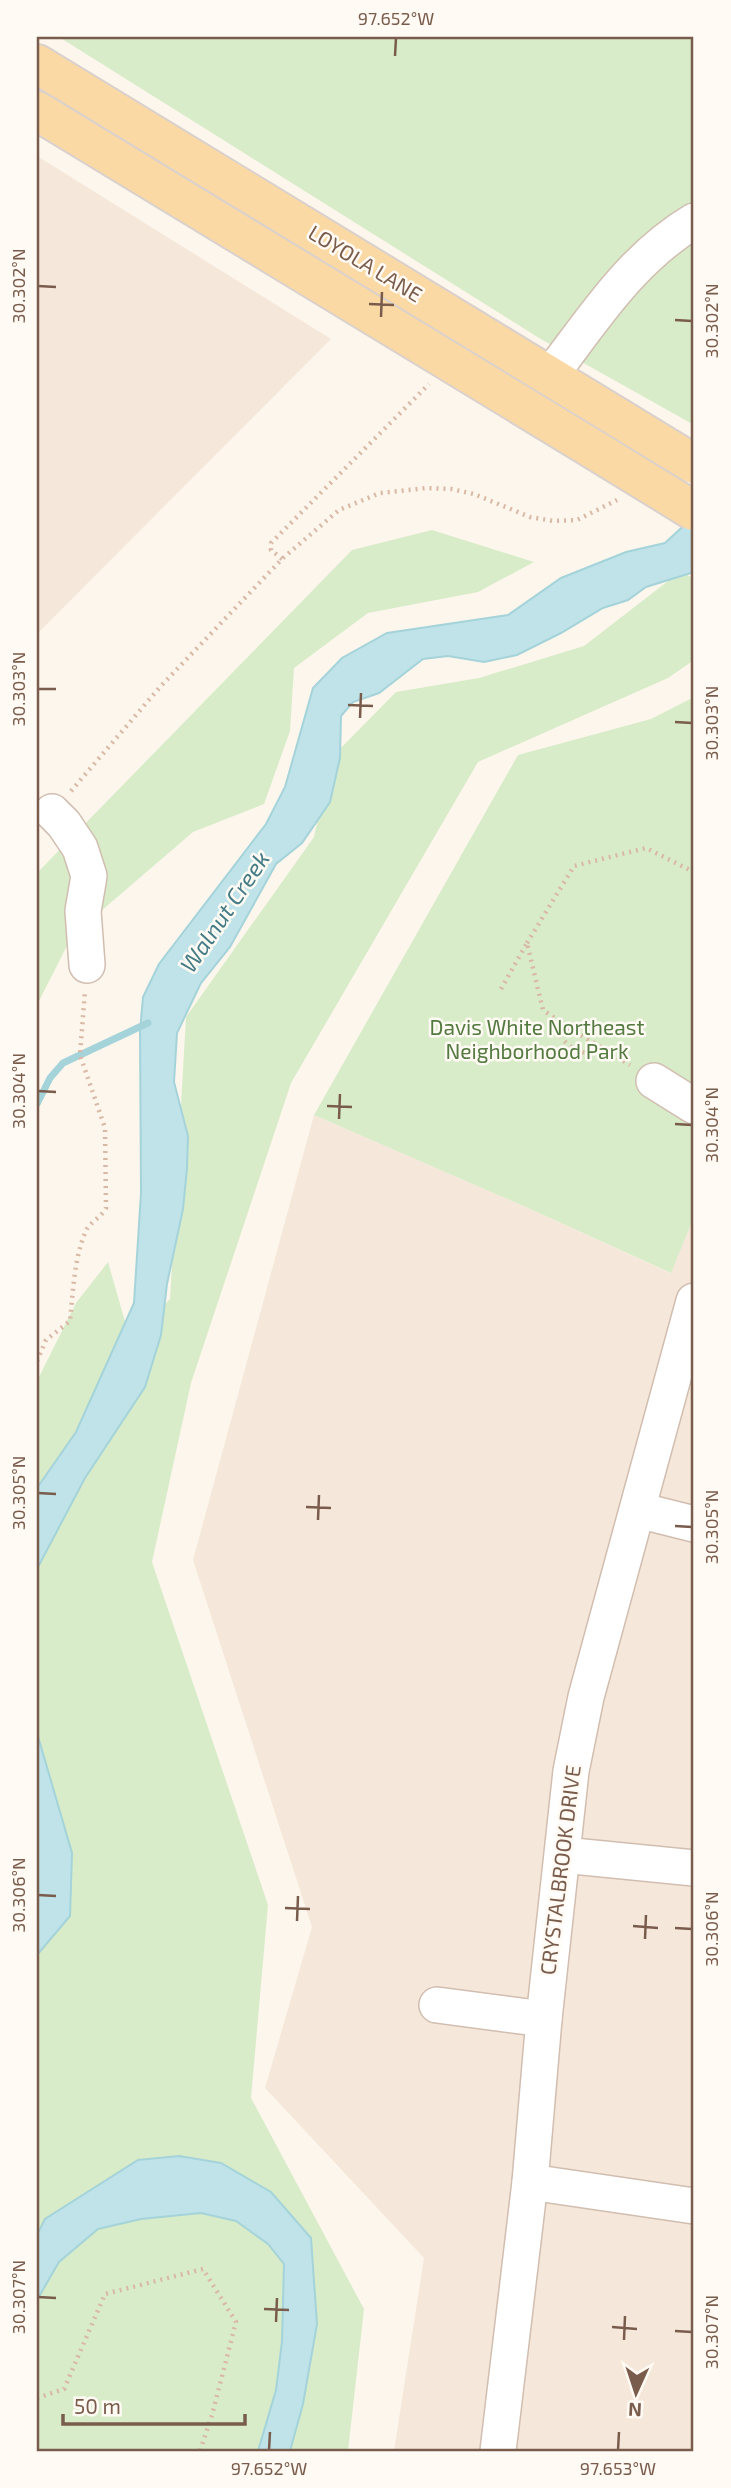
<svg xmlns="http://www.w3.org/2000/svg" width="731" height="2488" font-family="'Exo 2',sans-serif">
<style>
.residential{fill:#f5e8da}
.green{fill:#d8ecc9}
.water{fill:#bfe3e8;stroke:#a5d3da;stroke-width:2}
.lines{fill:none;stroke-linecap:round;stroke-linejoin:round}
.stream{stroke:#a5d3da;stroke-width:7}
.minor-casing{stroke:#d1beb0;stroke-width:38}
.major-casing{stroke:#dad1cd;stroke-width:42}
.path{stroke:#d9b8a5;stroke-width:4.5;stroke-dasharray:2 5;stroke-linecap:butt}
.minor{stroke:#fff;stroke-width:35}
.major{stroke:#fbd9a5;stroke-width:38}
.major-bridge-casing{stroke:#dad1cd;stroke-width:42;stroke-linecap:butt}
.major-bridge{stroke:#fbd9a5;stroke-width:38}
.ticks{fill:none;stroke:#7a5c4d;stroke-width:2.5}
.labels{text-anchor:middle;stroke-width:5;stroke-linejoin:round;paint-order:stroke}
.street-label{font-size:21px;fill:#7a5c4d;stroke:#fffaf3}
.park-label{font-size:21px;fill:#537a41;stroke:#fffaf3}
.water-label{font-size:23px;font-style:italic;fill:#437c86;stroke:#fffaf3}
.neatline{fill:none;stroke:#7a5c4d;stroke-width:2.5}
.ticks-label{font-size:18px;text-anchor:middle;fill:#7a5c4d}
</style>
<rect width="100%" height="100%" fill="#fdf6ec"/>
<!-- residential -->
<g class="residential">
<path d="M 37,156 L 331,339 L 37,634 Z"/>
<path d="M 314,1115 L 528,1208 L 670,1273 L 694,1217 L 694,2451 L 394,2451 L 424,2258 L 265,2088 L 312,1927 L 193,1560 Z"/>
</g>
<!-- green -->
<g class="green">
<path d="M 59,37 L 694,37 L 694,425 L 539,338 Z"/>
<path d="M 432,530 L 534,562 L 478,592 L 368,613 L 294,668 L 290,731 L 264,804 L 193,832 L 72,936 L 37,1005 L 37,873 L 352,550 Z"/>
<path d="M 681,571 L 694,579 L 694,660 L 668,678 L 478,762 L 291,1083 L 191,1383 L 152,1562 L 268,1905 L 251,2098 L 364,2309 L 348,2451 L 37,2451 L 37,1381 L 76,1303 L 108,1262 L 130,1339 L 170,1299 L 186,1017 L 314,837 L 331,758 L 396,692 L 479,678 L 584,646 Z"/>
<path d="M 694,697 L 694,1217 L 671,1273 L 528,1208 L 314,1115 L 518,755 L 651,719 Z"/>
</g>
<!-- water -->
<g class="water">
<path d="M 694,516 L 694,572 L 646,587 L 628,600 L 603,608 L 561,633 L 517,655 L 484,662 L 448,656 L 423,659 L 379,693 L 353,702 L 341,716 L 340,758 L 330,802 L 302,843 L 276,864 L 230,947 L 201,983 L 177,1033 L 174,1082 L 188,1136 L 187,1168 L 183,1209 L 167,1284 L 161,1335 L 145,1387 L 85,1478 L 38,1567 L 37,1573 L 37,1488 L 76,1432 L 134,1303 L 141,1193 L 140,1031 L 143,997 L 159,964 L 266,824 L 285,787 L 313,688 L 342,658 L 387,633 L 508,615 L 561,578 L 626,552 L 665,543 Z"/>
<path d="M 37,1733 L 72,1853 L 70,1916 L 37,1955 Z"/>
<path d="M 179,2156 L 221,2163 L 271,2192 L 311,2238 L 317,2324 L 303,2404 L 290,2451 L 258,2451 L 276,2390 L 282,2341 L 284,2264 L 268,2244 L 236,2221 L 201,2213 L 141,2219 L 98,2229 L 59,2262 L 37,2300 L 37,2235 L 45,2219 L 138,2160 Z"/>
</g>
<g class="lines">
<!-- stream -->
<path class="stream" d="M 37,1104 L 50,1078 L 63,1063 L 148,1023"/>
<defs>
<g id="minor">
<path d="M 550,376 C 593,319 632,258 694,221"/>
<path d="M 52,812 L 64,824 L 80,848 L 89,876 L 83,911 L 87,965"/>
<path d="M 654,1081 L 694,1106"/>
<path d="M 638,1510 L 694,1524"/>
<path d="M 563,1855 L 694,1868"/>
<path d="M 437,2005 L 544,2019"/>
<path d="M 530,2182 L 694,2206"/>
<path d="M 498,2451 L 530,2182 L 544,2019 L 571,1771 L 586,1697 L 694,1301"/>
</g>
<g id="major">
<path d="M 37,64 L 617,417"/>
<path d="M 37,111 L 593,449"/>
</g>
</defs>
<!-- minor casing -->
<use href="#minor" class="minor-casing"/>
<!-- major casing -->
<use href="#major" class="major-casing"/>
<!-- path -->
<g class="path">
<path d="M 282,559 L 271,550 L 271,543 L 429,384"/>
<path d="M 71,791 L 160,687 L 282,559 L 339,510 L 380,493 L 426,488 L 451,489 L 474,494 L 530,517 L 553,521 L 577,520 L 617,500"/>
<path d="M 527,943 L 574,866 L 646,848 L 694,872"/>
<path d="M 501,989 L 527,943 L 543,1010 L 569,1028 L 559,1032 C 564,1045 580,1055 594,1053 L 594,1043 L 630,1065"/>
<path d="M 569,1028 L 594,1043"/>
<path d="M 37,1361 L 46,1340 L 70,1321 C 73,1292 74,1260 85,1233 C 88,1223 101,1218 106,1208 L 105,1128 L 80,1055 L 85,991"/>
<path d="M 37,2398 L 64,2389 L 105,2294 L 203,2269 L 236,2322 L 212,2415 L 200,2451"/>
</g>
<!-- minor -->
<use href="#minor" class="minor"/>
<!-- major -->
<use href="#major" class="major"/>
<defs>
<g id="major-bridge">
<path d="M 617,417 L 694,464"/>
<path d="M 593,449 L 694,511"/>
</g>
</defs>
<!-- major-bridge casing -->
<use href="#major-bridge" class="major-bridge-casing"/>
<!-- major-bridge -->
<use href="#major-bridge" class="major-bridge"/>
</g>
<!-- ticks -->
<path class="ticks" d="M 395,56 L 396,38M 38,286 L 56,287M 369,304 L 394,305M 381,317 L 382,292M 675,320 L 692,321M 38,689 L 56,689M 348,705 L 373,706M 360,718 L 361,693M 675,722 L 692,723M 38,1091 L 56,1092M 327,1106 L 352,1107M 339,1119 L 340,1094M 675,1124 L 692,1125M 38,1493 L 56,1494M 306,1507 L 331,1508M 318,1520 L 319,1495M 675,1526 L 692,1527M 38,1895 L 56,1896M 285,1908 L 310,1909M 297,1921 L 298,1896M 633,1926 L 658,1928M 675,1928 L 692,1929M 645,1939 L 646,1915M 38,2297 L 56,2298M 264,2309 L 289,2310M 276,2322 L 277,2298M 612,2327 L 637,2329M 675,2331 L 692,2332M 624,2340 L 625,2316M 269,2450 L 270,2432M 618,2450 L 619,2432"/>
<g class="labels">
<!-- street labels -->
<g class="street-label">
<text transform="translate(365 264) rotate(31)" y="7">LOYOLA LANE</text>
<text transform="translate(561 1870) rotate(-83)" y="7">CRYSTALBROOK DRIVE</text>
</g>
<!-- park labels -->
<g class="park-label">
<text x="537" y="1035">Davis White Northeast<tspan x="537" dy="24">Neighborhood Park</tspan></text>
</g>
<!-- water labels -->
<g class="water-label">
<text transform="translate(225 912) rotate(-56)" y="8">Walnut Creek</text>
</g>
</g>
<!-- border -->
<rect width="731" height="2488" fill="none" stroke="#fffaf3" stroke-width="77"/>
<!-- north arrow -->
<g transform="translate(636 2393) rotate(183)" stroke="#fffaf3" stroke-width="5" paint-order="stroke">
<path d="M0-5L12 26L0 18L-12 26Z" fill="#7a5c4d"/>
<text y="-10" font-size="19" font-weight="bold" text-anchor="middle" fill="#7a5c4d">N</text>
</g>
<!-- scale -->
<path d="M63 2414v10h182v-10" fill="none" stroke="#7a5c4d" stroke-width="3.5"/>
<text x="74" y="2414" font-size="21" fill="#7a5c4d" stroke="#fffaf3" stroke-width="5" paint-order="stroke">50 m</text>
<rect x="38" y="38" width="654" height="2412" class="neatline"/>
<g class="ticks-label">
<text x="396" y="25">97.652°W</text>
<text transform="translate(19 286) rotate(-90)" y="6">30.302°N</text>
<text transform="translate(712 321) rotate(-90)" y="6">30.302°N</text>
<text transform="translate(19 689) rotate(-90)" y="6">30.303°N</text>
<text transform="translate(712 723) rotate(-90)" y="6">30.303°N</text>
<text transform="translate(19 1091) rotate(-90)" y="6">30.304°N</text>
<text transform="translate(712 1125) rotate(-90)" y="6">30.304°N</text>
<text transform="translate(19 1493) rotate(-90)" y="6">30.305°N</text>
<text transform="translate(712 1527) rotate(-90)" y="6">30.305°N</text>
<text transform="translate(19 1895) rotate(-90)" y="6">30.306°N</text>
<text transform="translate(712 1929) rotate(-90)" y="6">30.306°N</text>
<text transform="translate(19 2297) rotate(-90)" y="6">30.307°N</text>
<text transform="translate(712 2332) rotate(-90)" y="6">30.307°N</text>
<text x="269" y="2475">97.652°W</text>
<text x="618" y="2475">97.653°W</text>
</g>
</svg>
